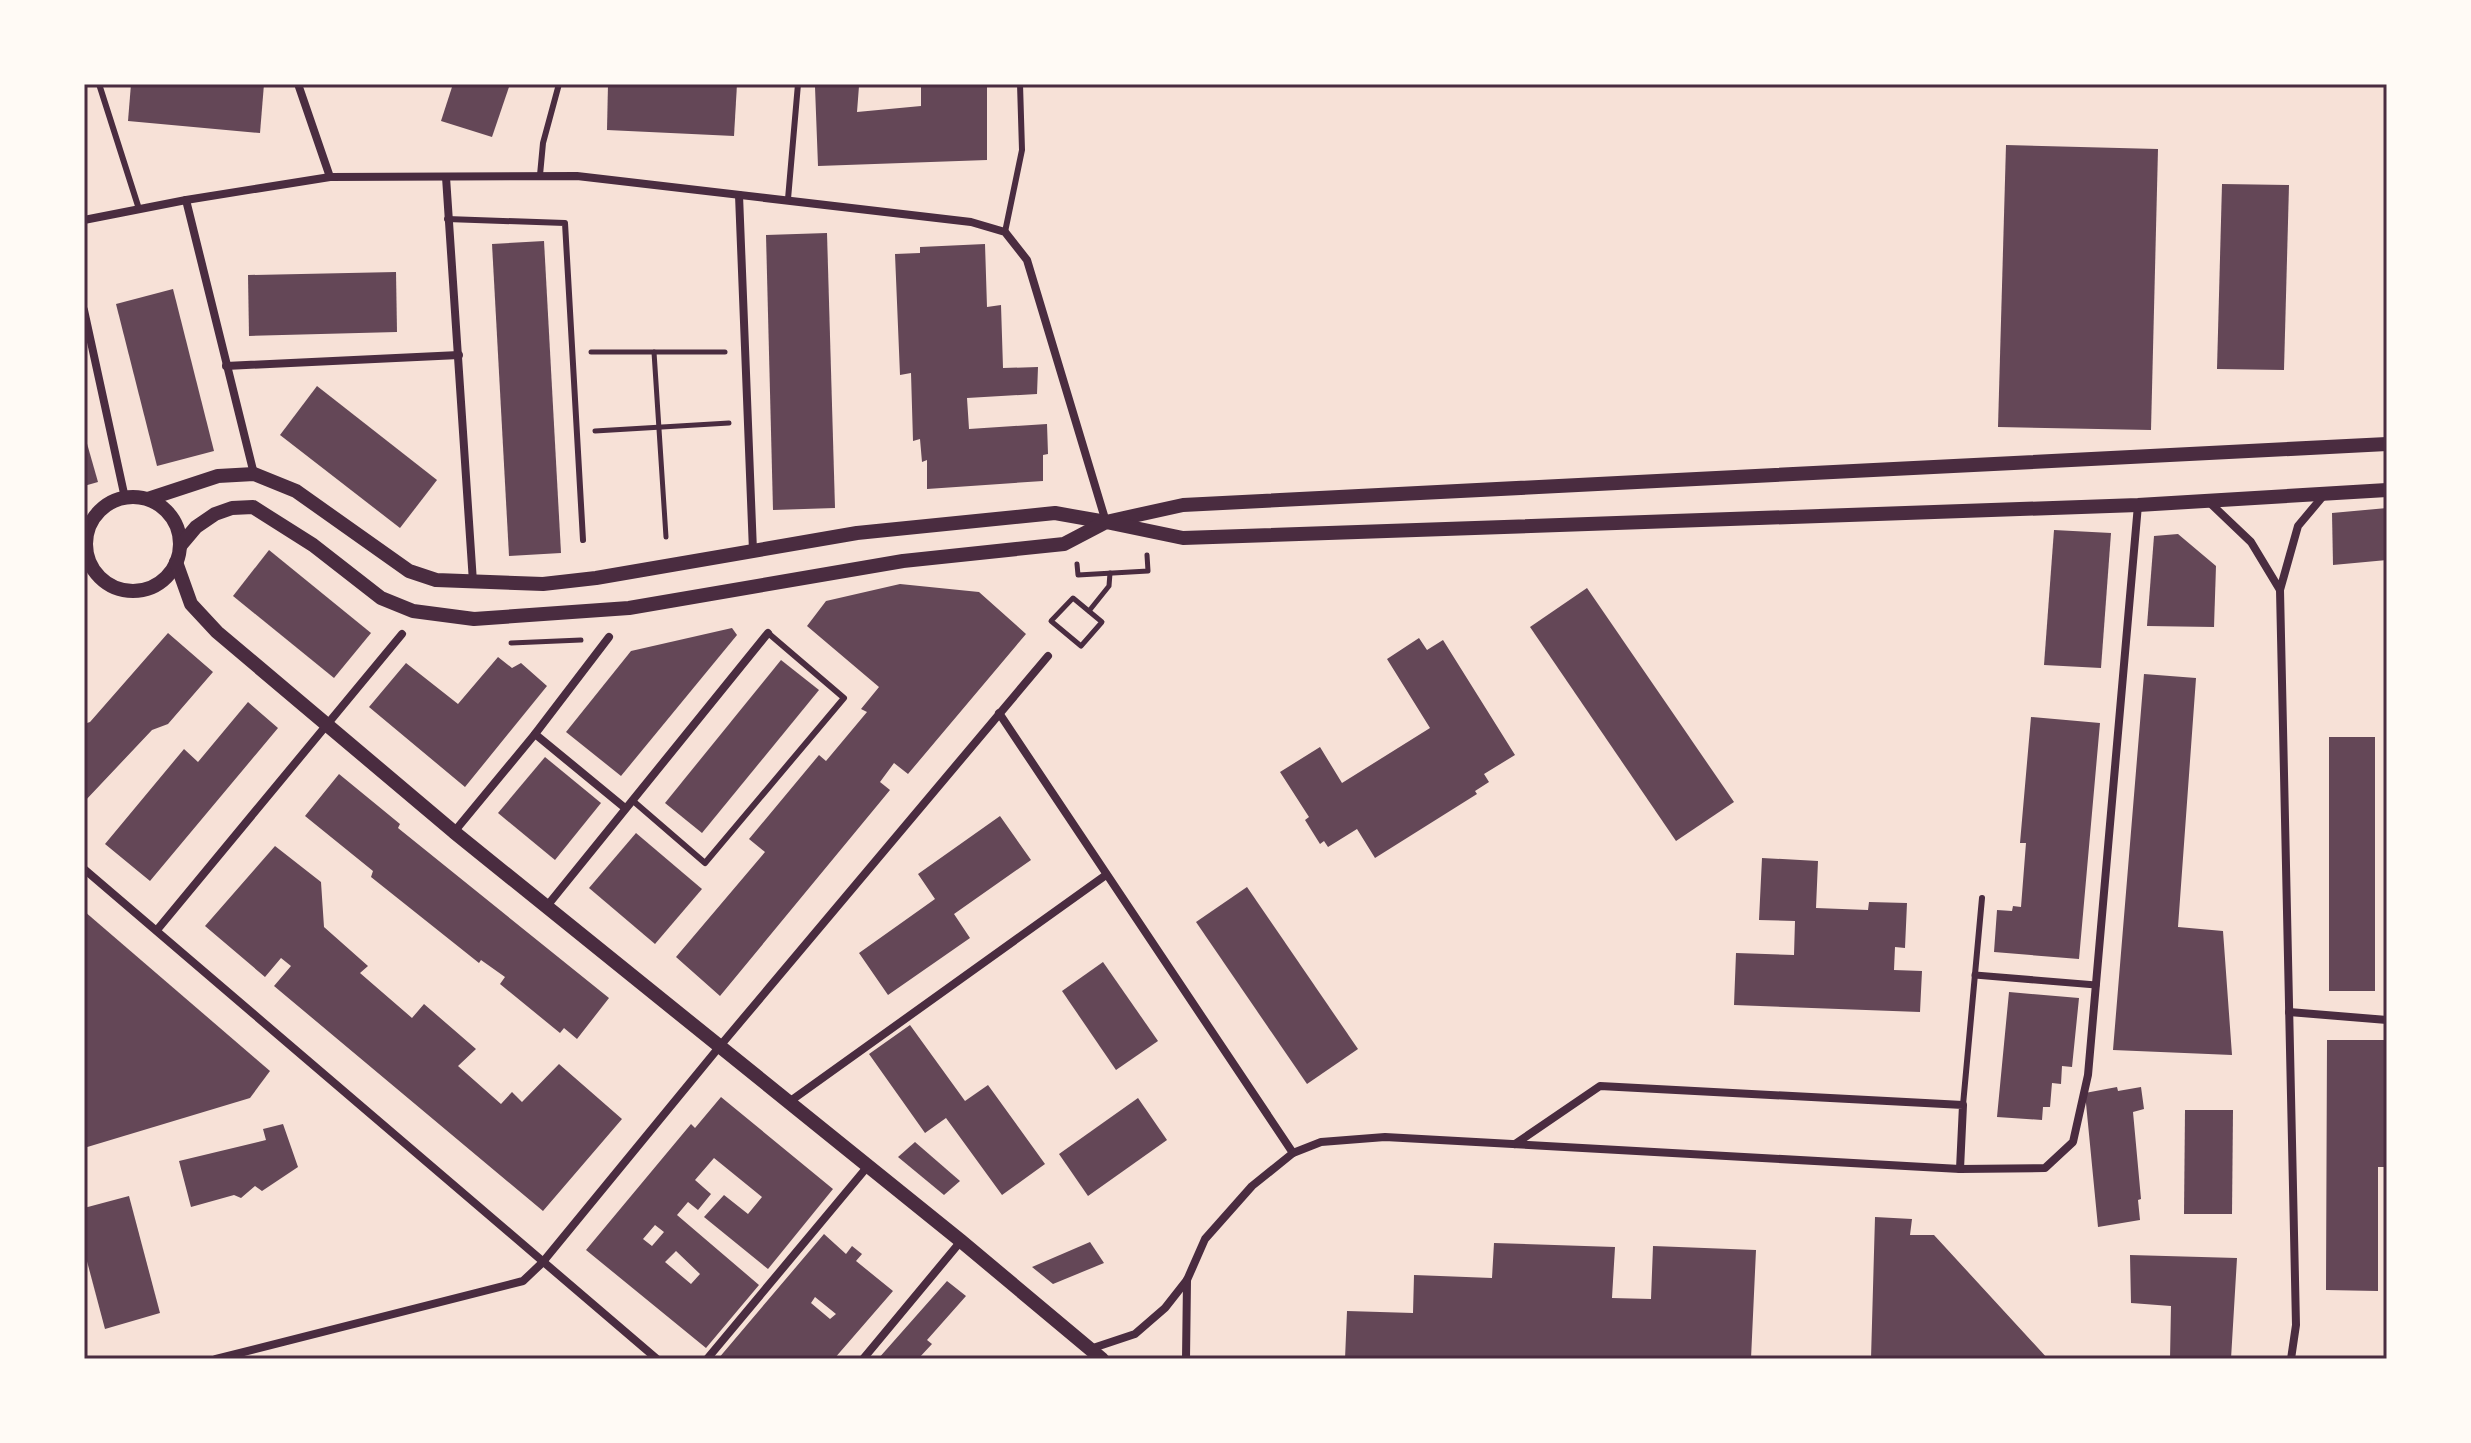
<svg xmlns="http://www.w3.org/2000/svg" width="2471" height="1443" font-family="Mulish,sans-serif">
<style>
.building{fill:#644757;fill-rule:evenodd}
.lines{fill:none;stroke-linecap:round;stroke-linejoin:round}
.path{stroke:#4a2c40;stroke-width:5}
.service{stroke:#4a2c40;stroke-width:6}
.pedestrian{stroke:#4a2c40;stroke-width:7}
.minor{stroke:#4a2c40;stroke-width:8}
.tertiary{stroke:#4a2c40;stroke-width:14}
.neatline{fill:none;stroke:#4a2c40;stroke-width:3}
</style>
<rect width="100%" height="100%" fill="#f7e1d7"/>
<!-- building -->
<g class="building">
<path d="M 131,84 L 264,84 L 260,133 L 128,121 Z"/>
<path d="M 453,84 L 510,84 L 492,137 L 441,121 Z"/>
<path d="M 608,84 L 737,84 L 734,136 L 607,130 Z"/>
<path d="M 921,84 L 987,84 L 987,160 L 818,166 L 815,87 L 859,86 L 857,112 L 921,106 Z"/>
<path d="M 2006,145 L 2158,149 L 2151,430 L 1998,427 Z"/>
<path d="M 2222,184 L 2289,185 L 2284,370 L 2217,369 Z"/>
<path d="M 827,233 L 835,508 L 773,510 L 766,235 Z"/>
<path d="M 544,241 L 561,553 L 509,556 L 492,244 Z"/>
<path d="M 985,244 L 987,307 L 1001,305 L 1003,368 L 1038,367 L 1037,394 L 967,398 L 969,429 L 1047,424 L 1048,454 L 1043,455 L 1043,481 L 927,489 L 927,460 L 922,462 L 920,439 L 913,441 L 911,373 L 900,375 L 895,254 L 920,253 L 920,247 Z"/>
<path d="M 396,272 L 397,332 L 249,336 L 248,275 Z"/>
<path d="M 173,289 L 214,451 L 157,466 L 116,304 Z"/>
<path d="M 317,386 L 437,480 L 400,528 L 280,435 Z"/>
<path d="M 84,433 L 98,482 L 84,486 Z"/>
<path d="M 2387,508 L 2387,560 L 2333,565 L 2332,513 Z"/>
<path d="M 2054,530 L 2111,533 L 2101,668 L 2044,665 Z"/>
<path d="M 2178,534 L 2216,566 L 2214,627 L 2147,626 L 2154,536 Z"/>
<path d="M 269,550 L 371,633 L 334,678 L 233,596 Z"/>
<path d="M 900,584 L 979,592 L 1026,634 L 908,774 L 894,763 L 880,782 L 890,790 L 720,996 L 676,957 L 765,852 L 749,839 L 819,755 L 826,761 L 867,712 L 861,709 L 879,687 L 807,626 L 826,601 Z"/>
<path d="M 1587,588 L 1734,802 L 1676,841 L 1530,627 Z"/>
<path d="M 732,628 L 737,635 L 621,776 L 566,732 L 631,651 Z"/>
<path d="M 168,633 L 213,672 L 168,724 L 152,730 L 84,802 L 84,724 L 90,722 Z"/>
<path d="M 1419,638 L 1427,650 L 1443,640 L 1515,755 L 1484,774 L 1489,782 L 1475,791 L 1477,794 L 1375,858 L 1357,829 L 1328,847 L 1324,841 L 1320,844 L 1305,820 L 1309,817 L 1280,772 L 1320,747 L 1342,783 L 1430,728 L 1387,659 Z"/>
<path d="M 498,657 L 512,668 L 521,663 L 547,686 L 465,787 L 369,707 L 406,663 L 458,704 Z"/>
<path d="M 781,660 L 819,690 L 702,833 L 665,803 Z"/>
<path d="M 2144,674 L 2196,678 L 2178,927 L 2223,931 L 2232,1055 L 2113,1050 Z"/>
<path d="M 248,702 L 278,728 L 150,881 L 105,844 L 184,749 L 198,762 Z"/>
<path d="M 2031,717 L 2100,723 L 2079,959 L 1994,952 L 1997,910 L 2012,911 L 2013,906 L 2021,907 L 2026,843 L 2020,843 Z"/>
<rect x="2329" y="737" width="46" height="254"/>
<path d="M 545,757 L 601,803 L 555,860 L 498,813 Z"/>
<path d="M 339,774 L 400,824 L 398,828 L 609,998 L 577,1039 L 564,1028 L 560,1033 L 500,984 L 505,977 L 481,960 L 479,963 L 371,877 L 373,871 L 305,816 Z"/>
<path d="M 1000,816 L 1031,860 L 954,914 L 970,938 L 888,995 L 859,953 L 935,899 L 918,874 Z"/>
<path d="M 636,833 L 702,889 L 655,944 L 589,888 Z"/>
<path d="M 275,846 L 321,882 L 324,927 L 368,966 L 360,973 L 412,1018 L 424,1004 L 476,1049 L 458,1066 L 501,1104 L 512,1092 L 522,1102 L 559,1064 L 622,1119 L 543,1211 L 274,986 L 291,966 L 281,958 L 265,977 L 205,926 Z"/>
<path d="M 1762,858 L 1818,861 L 1816,908 L 1868,910 L 1869,902 L 1907,903 L 1905,948 L 1895,947 L 1894,970 L 1922,971 L 1920,1012 L 1734,1005 L 1736,953 L 1794,955 L 1795,921 L 1759,920 Z"/>
<path d="M 1247,887 L 1358,1049 L 1307,1084 L 1196,922 Z"/>
<path d="M 84,911 L 270,1071 L 250,1098 L 84,1148 Z"/>
<path d="M 1103,962 L 1158,1041 L 1116,1070 L 1062,991 Z"/>
<path d="M 2009,992 L 2079,998 L 2072,1067 L 2062,1066 L 2061,1084 L 2052,1083 L 2050,1107 L 2043,1107 L 2042,1120 L 1997,1117 Z"/>
<path d="M 910,1025 L 965,1101 L 988,1085 L 1045,1164 L 1002,1195 L 946,1118 L 925,1133 L 869,1054 Z"/>
<path d="M 2327,1040 L 2385,1040 L 2384,1167 L 2378,1167 L 2378,1291 L 2326,1290 Z"/>
<path d="M 2117,1087 L 2118,1091 L 2141,1087 L 2144,1109 L 2133,1112 L 2141,1199 L 2138,1200 L 2140,1220 L 2098,1227 L 2085,1093 Z"/>
<path d="M 721,1097 L 833,1189 L 768,1269 L 704,1217 L 724,1195 L 748,1214 L 762,1197 L 714,1158 L 695,1180 L 711,1194 L 698,1210 L 688,1202 L 677,1215 L 759,1285 L 706,1348 L 586,1250 L 691,1124 L 695,1128 ZM 655,1225 L 664,1232 L 652,1246 L 643,1239 ZM 676,1251 L 700,1274 L 691,1284 L 665,1262 Z"/>
<path d="M 1138,1098 L 1167,1140 L 1088,1196 L 1059,1154 Z"/>
<path d="M 2185,1110 L 2233,1110 L 2232,1214 L 2184,1214 Z"/>
<path d="M 283,1124 L 298,1167 L 262,1191 L 255,1186 L 241,1198 L 234,1195 L 191,1207 L 179,1161 L 266,1140 L 263,1129 Z"/>
<path d="M 915,1142 L 960,1181 L 944,1195 L 898,1157 Z"/>
<path d="M 129,1196 L 160,1313 L 105,1329 L 84,1250 L 84,1208 Z"/>
<path d="M 1875,1217 L 1912,1219 L 1910,1235 L 1934,1235 L 2048,1359 L 1871,1359 Z"/>
<path d="M 824,1234 L 846,1254 L 852,1246 L 862,1254 L 856,1261 L 893,1291 L 834,1359 L 718,1359 ZM 815,1297 L 836,1314 L 830,1319 L 811,1303 Z"/>
<path d="M 1090,1242 L 1104,1263 L 1053,1284 L 1032,1267 Z"/>
<path d="M 1494,1243 L 1615,1247 L 1612,1298 L 1651,1299 L 1653,1246 L 1756,1250 L 1751,1359 L 1345,1359 L 1347,1311 L 1413,1313 L 1414,1275 L 1492,1278 Z"/>
<path d="M 2130,1255 L 2237,1258 L 2231,1359 L 2170,1359 L 2171,1306 L 2131,1303 Z"/>
<path d="M 947,1281 L 966,1296 L 927,1340 L 932,1344 L 918,1359 L 878,1359 Z"/>
</g>
<g class="lines">
<!-- path -->
<g class="path">
<path d="M 591,352 L 725,352"/>
<path d="M 654,352 L 666,537"/>
<path d="M 595,431 L 729,423"/>
<path d="M 1077,564 L 1078,575 L 1148,571 L 1147,555"/>
<path d="M 1073,598 L 1102,622 L 1081,646 L 1051,621 Z"/>
<path d="M 1089,611 L 1109,586 L 1110,573"/>
<path d="M 511,643 L 581,640"/>
</g>
<!-- service -->
<g class="service">
<path d="M 99,84 L 139,209"/>
<path d="M 540,175 L 543,143 L 559,84"/>
<path d="M 788,199 L 798,84"/>
<path d="M 447,219 L 565,223 L 583,540"/>
<path d="M 1005,232 L 1022,150 L 1020,84"/>
<path d="M 632,800 L 705,863 L 844,698 L 768,633"/>
<path d="M 1963,1105 L 1982,898"/>
</g>
<!-- pedestrian -->
<path class="pedestrian" d="M 1975,975 L 2096,985"/>
<!-- minor -->
<g class="minor">
<path d="M 298,84 L 330,177"/>
<path d="M 446,177 L 473,582"/>
<path d="M 739,195 L 753,551"/>
<path d="M 186,200 L 254,474"/>
<path d="M 84,220 L 186,200 L 330,177 L 577,176 L 971,222 L 1005,232 L 1027,260 L 1106,522"/>
<path d="M 84,310 L 125,498"/>
<path d="M 226,366 L 459,355"/>
<path d="M 2209,502 L 2251,542 L 2280,590 L 2298,526 L 2324,495"/>
<path d="M 2280,590 L 2296,1325 L 2291,1359"/>
<path d="M 999,713 L 1293,1153"/>
<path d="M 535,734 L 625,808"/>
<path d="M 454,832 L 535,734 L 609,637"/>
<path d="M 84,869 L 657,1359"/>
<path d="M 547,906 L 768,633"/>
<path d="M 157,930 L 402,634"/>
<path d="M 2289,1012 L 2387,1020"/>
<path d="M 789,1102 L 1106,875"/>
<path d="M 1515,1144 L 1600,1086 L 1963,1105 L 1960,1169"/>
<path d="M 1090,1349 L 1135,1334 L 1165,1308 L 1187,1280 L 1205,1239 L 1252,1186 L 1293,1153 L 1321,1142 L 1385,1137 L 1960,1169 L 2045,1168 L 2073,1142 L 2088,1075 L 2138,505"/>
<path d="M 216,1359 L 523,1281 L 542,1263 L 720,1046 L 1048,656"/>
<path d="M 707,1359 L 868,1166"/>
<path d="M 863,1359 L 961,1241"/>
<path d="M 1186,1359 L 1187,1280"/>
</g>
<!-- tertiary -->
<g class="tertiary">
<circle cx="133" cy="544" r="47"/>
<path d="M 148,499 L 218,476 L 254,474 L 296,491 L 409,571 L 436,580 L 543,584 L 596,578 L 857,533 L 1055,513 L 1106,522 L 1183,505 L 2387,444"/>
<path d="M 180,546 L 196,527 L 215,514 L 232,508 L 253,507 L 313,545 L 381,598 L 413,611 L 474,619 L 629,608 L 903,561 L 1064,544 L 1106,522 L 1183,538 L 2138,505 L 2387,490"/>
<path d="M 176,562 L 191,604 L 217,632 L 454,832 L 961,1241 L 1102,1359"/>
</g>
</g>
<!-- border -->
<rect width="2471" height="1443" fill="none" stroke="#fffaf5" stroke-width="172"/>
<rect x="86" y="86" width="2299" height="1271" class="neatline"/>
</svg>
